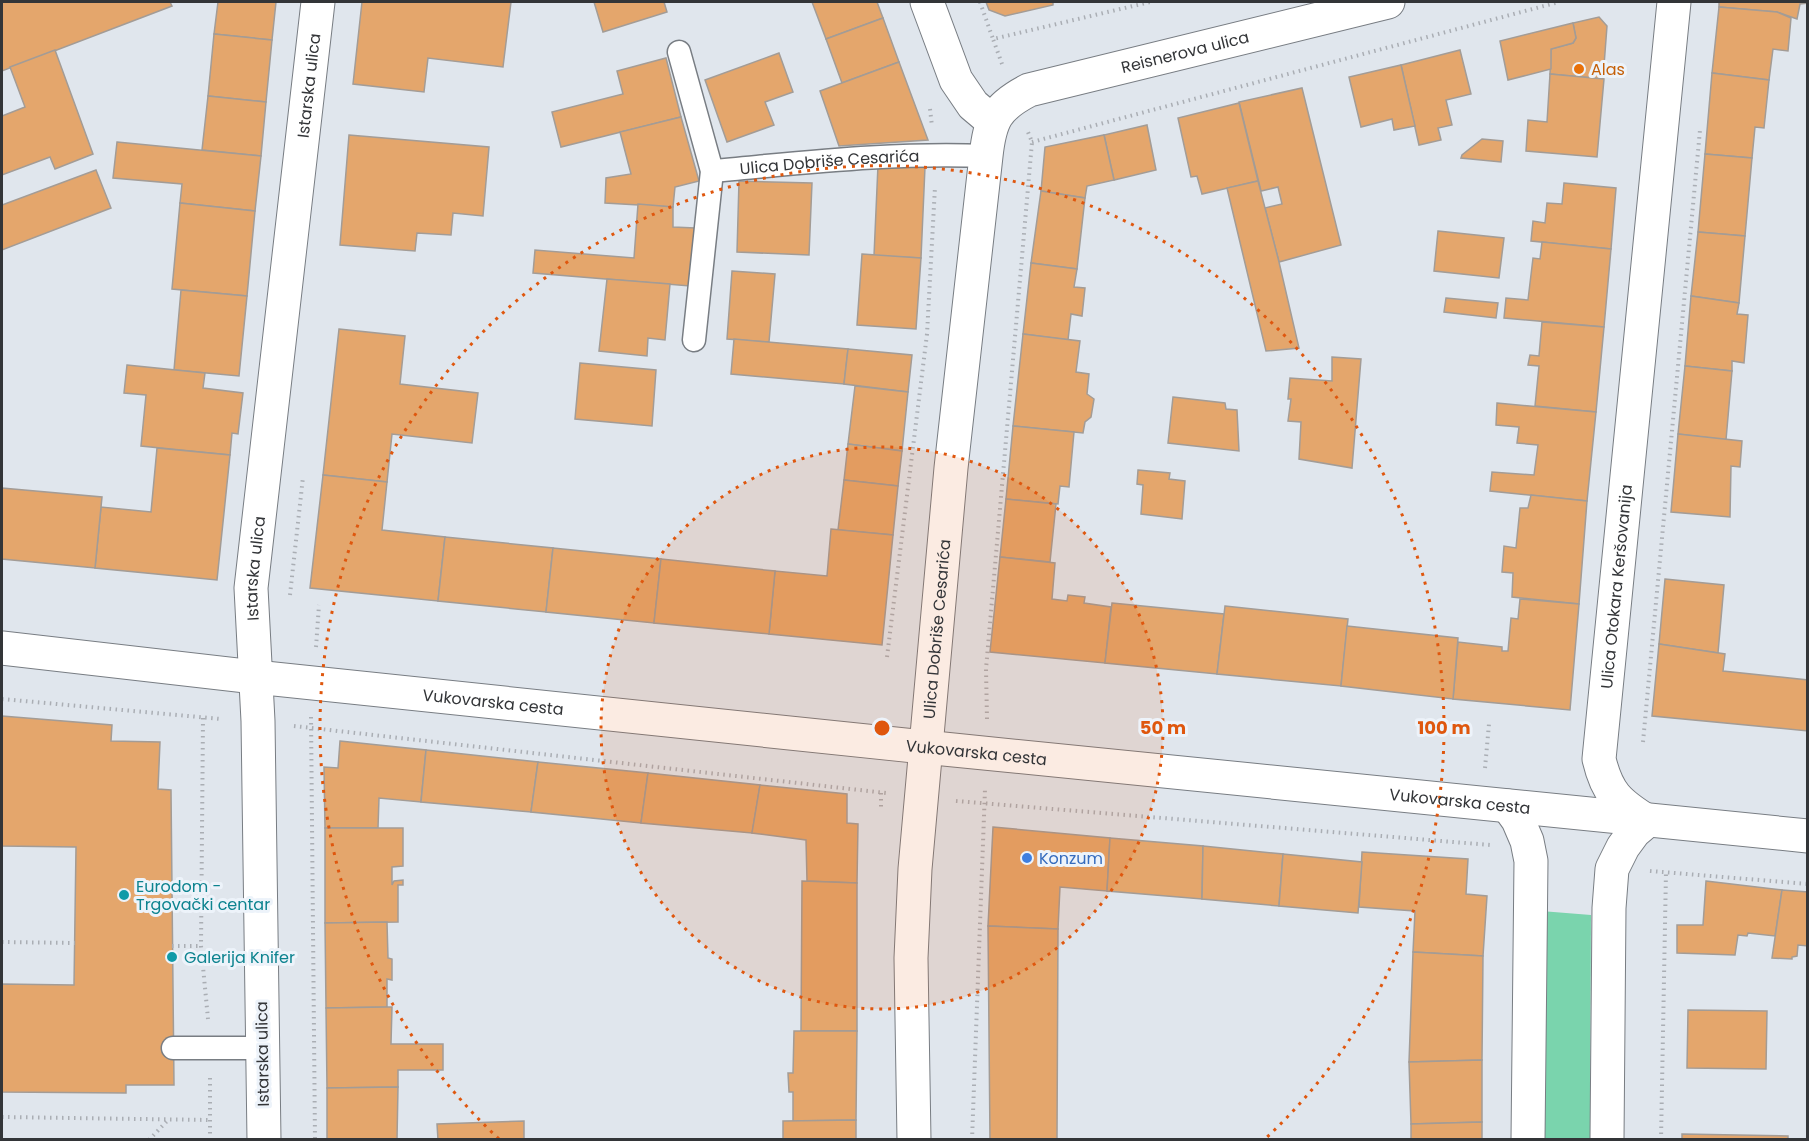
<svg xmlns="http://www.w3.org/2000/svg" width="1809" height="1141" font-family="Poppins,sans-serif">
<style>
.green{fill:#7ad4ad}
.building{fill:#e4a66c;stroke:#a39c96;stroke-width:1.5}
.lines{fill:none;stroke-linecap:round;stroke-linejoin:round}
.service-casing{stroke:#787d83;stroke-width:25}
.minor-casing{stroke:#787d83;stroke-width:35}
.secondary-casing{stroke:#787d83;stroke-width:35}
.path{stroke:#aaaeb4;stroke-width:4;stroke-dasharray:1.5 4.5;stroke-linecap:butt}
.service{stroke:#fff;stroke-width:22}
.minor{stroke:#fff;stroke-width:33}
.secondary{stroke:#fff;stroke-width:33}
.ring{fill:none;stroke:#df570e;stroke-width:3;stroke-dasharray:3 6}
.food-dot{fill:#e8710a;stroke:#edf3fa;stroke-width:2}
.shop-dot{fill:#3f7fe0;stroke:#edf3fa;stroke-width:2}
.culture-dot{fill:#0f9aa8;stroke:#edf3fa;stroke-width:2}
.labels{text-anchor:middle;stroke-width:6;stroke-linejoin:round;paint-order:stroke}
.street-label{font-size:16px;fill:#333538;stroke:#edf3fa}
.food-label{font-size:16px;fill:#c56008;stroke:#edf3fa;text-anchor:start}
.shop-label{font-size:16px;fill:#366cbe;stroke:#edf3fa;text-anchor:start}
.culture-label{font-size:16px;fill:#0d838f;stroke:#edf3fa;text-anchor:start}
.centre{fill:#df570e;stroke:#edf3fa;stroke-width:3}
.ring-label{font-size:18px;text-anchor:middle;font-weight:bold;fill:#df570e;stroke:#edf3fa;stroke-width:6;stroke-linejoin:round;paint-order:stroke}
</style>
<rect width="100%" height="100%" fill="#e0e6ed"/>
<!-- green -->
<path class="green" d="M 1541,911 L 1591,915 L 1590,1139 L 1538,1140 Z"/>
<!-- building -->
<g class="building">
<path d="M 2,2 L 170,2 L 172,6 L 2,71 Z"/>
<path d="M 218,2 L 276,2 L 272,40 L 214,34 Z"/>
<path d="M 362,2 L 511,2 L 503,67 L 428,58 L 424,92 L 353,84 Z"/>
<path d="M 594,2 L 664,2 L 667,12 L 603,32 Z"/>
<path d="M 812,2 L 877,2 L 883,18 L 826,39 Z"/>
<path d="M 986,2 L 1053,2 L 1053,5 L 1005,16 L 989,10 Z"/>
<path d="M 1719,2 L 1808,2 L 1808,3 L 1800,4 L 1797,19 L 1777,12 L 1719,7 Z"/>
<path d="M 1719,7 L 1777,12 L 1791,18 L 1788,51 L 1773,49 L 1769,80 L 1712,73 Z"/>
<path d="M 1599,17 L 1607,26 L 1603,79 L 1550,74 L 1551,49 L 1573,43 L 1576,38 L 1573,23 Z"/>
<path d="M 883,18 L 899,62 L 842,83 L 826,39 Z"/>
<path d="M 1573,23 L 1576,38 L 1573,43 L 1551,49 L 1551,69 L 1508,80 L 1500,41 Z"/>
<path d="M 214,34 L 272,40 L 266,102 L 208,96 Z"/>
<path d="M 55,50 L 93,154 L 55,169 L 50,157 L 2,175 L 2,116 L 25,107 L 10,67 Z"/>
<path d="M 1460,50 L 1471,94 L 1446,100 L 1452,125 L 1438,128 L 1441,140 L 1419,145 L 1401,65 Z"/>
<path d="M 779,53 L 793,92 L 765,102 L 774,125 L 727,142 L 705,80 Z"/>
<path d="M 666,58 L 681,117 L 561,147 L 552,112 L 623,94 L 617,71 Z"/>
<path d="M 899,62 L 928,140 L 839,146 L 820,91 Z"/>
<path d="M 1401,65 L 1415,126 L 1394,130 L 1392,119 L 1361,127 L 1349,77 Z"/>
<path d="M 1712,73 L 1769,80 L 1764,128 L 1755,127 L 1752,158 L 1705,154 Z"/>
<path d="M 1550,74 L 1604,79 L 1597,157 L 1526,151 L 1528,120 L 1547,122 Z"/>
<path d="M 1302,88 L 1341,245 L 1279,262 L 1265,208 L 1282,204 L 1278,187 L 1261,191 L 1239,102 Z"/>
<path d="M 208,96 L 266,102 L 261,156 L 202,150 Z"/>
<path d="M 1239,103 L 1258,181 L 1202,194 L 1197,176 L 1191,177 L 1178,118 Z"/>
<path d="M 681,117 L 699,181 L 675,187 L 673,207 L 605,203 L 606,178 L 631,174 L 620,132 Z"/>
<path d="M 1147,125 L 1156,170 L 1114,180 L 1104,135 Z"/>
<path d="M 349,135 L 489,147 L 483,216 L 453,213 L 451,235 L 417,233 L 415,251 L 340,245 Z"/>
<path d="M 1104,135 L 1114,180 L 1087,186 L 1085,198 L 1041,191 L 1045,147 Z"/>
<path d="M 1482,139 L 1503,141 L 1501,162 L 1461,158 L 1462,155 Z"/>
<path d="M 117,142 L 261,156 L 255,211 L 180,203 L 182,184 L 113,178 Z"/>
<path d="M 1705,154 L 1752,158 L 1745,236 L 1698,232 Z"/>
<path d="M 878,165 L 925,167 L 921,258 L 874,256 Z"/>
<path d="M 96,170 L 111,208 L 2,250 L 2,205 Z"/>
<path d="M 739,181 L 812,183 L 809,255 L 737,252 Z"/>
<path d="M 1258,181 L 1279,262 L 1299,348 L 1266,351 L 1227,188 Z"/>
<path d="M 1564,183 L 1616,188 L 1611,249 L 1531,241 L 1533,221 L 1545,223 L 1547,203 L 1562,204 Z"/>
<path d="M 1041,191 L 1085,198 L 1077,269 L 1031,263 Z"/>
<path d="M 180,203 L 255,211 L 247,296 L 172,289 Z"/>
<path d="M 638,204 L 673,207 L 673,227 L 695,228 L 690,286 L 533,273 L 535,250 L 634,258 Z"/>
<path d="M 1438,231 L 1504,238 L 1499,278 L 1434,271 Z"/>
<path d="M 1698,232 L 1745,236 L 1739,303 L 1691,296 Z"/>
<path d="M 1542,242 L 1611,249 L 1604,327 L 1504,318 L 1506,298 L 1528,300 L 1533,258 L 1540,259 Z"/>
<path d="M 862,254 L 921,258 L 916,329 L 857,325 Z"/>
<path d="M 1031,263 L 1077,269 L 1074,287 L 1085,288 L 1082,316 L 1071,314 L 1068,340 L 1023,334 Z"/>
<path d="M 732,271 L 775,274 L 769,342 L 727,339 Z"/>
<path d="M 607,279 L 670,284 L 665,340 L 648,338 L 647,356 L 599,351 Z"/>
<path d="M 181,290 L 247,296 L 239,376 L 174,370 Z"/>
<path d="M 1691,296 L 1739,303 L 1737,314 L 1748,315 L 1744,363 L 1732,361 L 1732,371 L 1685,366 Z"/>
<path d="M 1446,298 L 1498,303 L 1496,318 L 1444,312 Z"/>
<path d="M 1542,322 L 1604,327 L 1596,412 L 1535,406 L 1539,366 L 1528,365 L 1530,355 L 1539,356 Z"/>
<path d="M 339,329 L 405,336 L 400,384 L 478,393 L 472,443 L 392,434 L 387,482 L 323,475 Z"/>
<path d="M 1023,334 L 1080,341 L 1076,372 L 1089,374 L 1087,394 L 1094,399 L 1091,417 L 1085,422 L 1083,433 L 1013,426 Z"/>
<path d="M 734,339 L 848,349 L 844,384 L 731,374 Z"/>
<path d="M 848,349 L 912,355 L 908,392 L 844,384 Z"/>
<path d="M 1332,357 L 1361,359 L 1352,468 L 1299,459 L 1301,422 L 1288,421 L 1291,399 L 1288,399 L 1290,378 L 1332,381 Z"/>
<path d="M 580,363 L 656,370 L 652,426 L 575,419 Z"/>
<path d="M 127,365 L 205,373 L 203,388 L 243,393 L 238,434 L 232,433 L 230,455 L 141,446 L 146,395 L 124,393 Z"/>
<path d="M 1685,366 L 1732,371 L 1726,440 L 1678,434 Z"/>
<path d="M 855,386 L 908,392 L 902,451 L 848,444 Z"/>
<path d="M 1173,397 L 1225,403 L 1226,409 L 1237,410 L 1239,451 L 1168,443 Z"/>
<path d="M 1497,403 L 1596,412 L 1587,501 L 1490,491 L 1492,472 L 1534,475 L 1538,445 L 1517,443 L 1519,427 L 1496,425 Z"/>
<path d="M 1013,426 L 1074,432 L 1069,487 L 1060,486 L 1058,504 L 1006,499 Z"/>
<path d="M 1678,434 L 1742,441 L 1740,467 L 1731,466 L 1730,517 L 1671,512 Z"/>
<path d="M 848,444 L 902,451 L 898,486 L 844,480 Z"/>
<path d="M 157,448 L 230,455 L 217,580 L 95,568 L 101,507 L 151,512 Z"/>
<path d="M 1138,470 L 1170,473 L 1169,479 L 1185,481 L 1182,519 L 1141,514 L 1143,485 L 1137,484 Z"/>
<path d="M 323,475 L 387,482 L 382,530 L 445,537 L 438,601 L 310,588 Z"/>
<path d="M 844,480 L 898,486 L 893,535 L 838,530 Z"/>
<path d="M 2,488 L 102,497 L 95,568 L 2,559 Z"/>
<path d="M 1531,495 L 1587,501 L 1579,604 L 1512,597 L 1513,573 L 1502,572 L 1504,546 L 1516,548 L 1520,508 L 1528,508 Z"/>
<path d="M 1006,499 L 1056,504 L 1050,562 L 1000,557 Z"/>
<path d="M 831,529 L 893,535 L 882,645 L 769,634 L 775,571 L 827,576 Z"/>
<path d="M 445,537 L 553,548 L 546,612 L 438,601 Z"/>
<path d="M 553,548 L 661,559 L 654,623 L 546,612 Z"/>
<path d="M 1000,557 L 1055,563 L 1052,599 L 1067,601 L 1068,595 L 1085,597 L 1084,603 L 1111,607 L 1105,663 L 990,652 Z"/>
<path d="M 661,559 L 775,571 L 769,634 L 654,623 Z"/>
<path d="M 1665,579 L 1724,585 L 1718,653 L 1659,644 Z"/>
<path d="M 1520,599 L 1579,604 L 1570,710 L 1453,699 L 1458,642 L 1502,647 L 1502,651 L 1508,651 L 1511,618 L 1518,619 Z"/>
<path d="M 1112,603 L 1224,614 L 1217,674 L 1105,663 Z"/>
<path d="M 1225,606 L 1348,619 L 1341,686 L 1217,674 Z"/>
<path d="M 1347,626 L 1458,638 L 1453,699 L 1341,686 Z"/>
<path d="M 1659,644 L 1725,654 L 1723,671 L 1808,680 L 1808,731 L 1652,716 Z"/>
<path d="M 2,716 L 112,725 L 111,741 L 160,742 L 158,789 L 171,790 L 174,1085 L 126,1085 L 126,1093 L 2,1092 L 2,984 L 74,985 L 76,847 L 2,846 Z"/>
<path d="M 340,741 L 426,750 L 421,802 L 379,798 L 378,828 L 325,828 L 324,767 L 338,768 Z"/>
<path d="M 426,750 L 538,762 L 531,812 L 421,802 Z"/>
<path d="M 538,762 L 648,773 L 641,823 L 531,812 Z"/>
<path d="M 648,773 L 760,785 L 752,833 L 641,823 Z"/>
<path d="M 760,785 L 847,794 L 847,823 L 858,824 L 857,883 L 807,881 L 806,840 L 752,833 Z"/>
<path d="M 993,827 L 1110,838 L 1107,891 L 1060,887 L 1058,929 L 988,926 Z"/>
<path d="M 325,828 L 403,828 L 403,866 L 392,867 L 392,885 L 394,881 L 403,880 L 403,885 L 398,885 L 398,922 L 325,923 Z"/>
<path d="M 1110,838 L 1203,846 L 1202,899 L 1107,891 Z"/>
<path d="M 1203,846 L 1283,854 L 1279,906 L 1202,899 Z"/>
<path d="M 1362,852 L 1468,859 L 1466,894 L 1487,896 L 1483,956 L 1413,952 L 1415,911 L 1359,907 Z"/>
<path d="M 1283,854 L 1362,862 L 1358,913 L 1279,906 Z"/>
<path d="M 802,881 L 857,883 L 857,1031 L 801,1031 Z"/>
<path d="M 1706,881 L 1782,890 L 1775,936 L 1748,933 L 1747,936 L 1738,935 L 1735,955 L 1677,953 L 1677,925 L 1703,925 Z"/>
<path d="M 1782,890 L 1808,892 L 1808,946 L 1798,945 L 1797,956 L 1792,957 L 1792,959 L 1772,958 Z"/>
<path d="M 387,922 L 388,958 L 392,959 L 392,980 L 387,979 L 387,1007 L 326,1008 L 325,923 Z"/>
<path d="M 988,926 L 1058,929 L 1057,1140 L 990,1140 Z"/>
<path d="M 1413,952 L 1483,956 L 1482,1060 L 1409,1062 Z"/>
<path d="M 387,1007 L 392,1007 L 391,1044 L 443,1044 L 443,1070 L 398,1070 L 398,1087 L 327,1088 L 326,1008 Z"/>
<path d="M 1688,1010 L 1767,1011 L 1766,1069 L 1687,1068 Z"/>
<path d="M 794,1031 L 857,1031 L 856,1120 L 793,1121 L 793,1092 L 789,1092 L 788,1073 L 793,1073 Z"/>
<path d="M 1482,1060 L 1482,1122 L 1411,1124 L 1409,1062 Z"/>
<path d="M 398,1087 L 397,1140 L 327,1140 L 327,1088 Z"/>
<path d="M 856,1120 L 856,1140 L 783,1140 L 783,1121 Z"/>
<path d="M 524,1121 L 524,1140 L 438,1140 L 437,1124 Z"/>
<path d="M 1482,1122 L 1482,1140 L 1411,1140 L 1411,1124 Z"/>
<path d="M 1682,1134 L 1788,1136 L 1788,1140 L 1682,1140 Z"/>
</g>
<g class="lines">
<defs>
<g id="service">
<path d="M 679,52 L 712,171 L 694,340"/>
<path id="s1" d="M 712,171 C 803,163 894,152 986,156"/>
<path d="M 173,1048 L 261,1048"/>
</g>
<g id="minor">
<path d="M 927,2 L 956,80 L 973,105 L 992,121"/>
<path d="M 1508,806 L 1518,820 L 1527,841 L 1531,861 L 1528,1140"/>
<path id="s2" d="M 264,1140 L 258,721 L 251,588 L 318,2"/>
<path id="s3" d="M 914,1140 L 911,958 L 915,869 L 951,468 L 986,156 C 990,120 996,107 1029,90 L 1388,2"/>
<path id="s4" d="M 1607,1140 L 1609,908 L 1612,869 L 1623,847 L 1634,832 L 1647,821 C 1618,803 1607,793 1599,759 L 1674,2"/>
</g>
<g id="secondary">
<path id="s5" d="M 2,648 L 255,677 L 924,747 L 1808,836"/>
</g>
</defs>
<!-- service casing -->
<use href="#service" class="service-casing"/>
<!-- minor casing -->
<use href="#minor" class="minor-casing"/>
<!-- secondary casing -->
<use href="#secondary" class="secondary-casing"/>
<!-- path -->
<g class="path">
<path d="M 980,2 L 993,39"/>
<path d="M 1002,64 L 993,39 L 1150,2"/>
<path d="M 930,109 L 932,126"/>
<path d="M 1032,142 L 1559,2"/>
<path d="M 290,595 L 303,477"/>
<path d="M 316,647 L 319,605"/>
<path d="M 887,657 L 927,334 L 935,187"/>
<path d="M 2,699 L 221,719"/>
<path d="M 311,717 L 315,1140"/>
<path d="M 203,718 L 201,946 L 208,1019"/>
<path d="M 987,719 L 986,669 L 1032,142 L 1028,132"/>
<path d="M 294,726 L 886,793"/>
<path d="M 1643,742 L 1700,130"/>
<path d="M 1485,768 L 1489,724"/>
<path d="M 881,793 L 881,810"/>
<path d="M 956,801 L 1490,845"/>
<path d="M 1650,871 L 1808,884"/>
<path d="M 2,942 L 75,943"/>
<path d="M 172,946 L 201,946"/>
<path d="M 210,1078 L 210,1140"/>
<path d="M 2,1117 L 210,1120"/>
<path d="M 149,1140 L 168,1120"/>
<path d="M 972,1140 L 985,789"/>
<path d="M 1661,1140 L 1666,871"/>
</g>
<!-- service -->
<use href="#service" class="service"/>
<!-- minor -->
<use href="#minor" class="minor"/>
<!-- secondary -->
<use href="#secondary" class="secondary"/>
</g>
<!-- distance rings -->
<circle cx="882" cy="728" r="281" fill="#df570e" fill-opacity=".12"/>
<g class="ring">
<circle cx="882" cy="728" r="281"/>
<path d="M499 1139A562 562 0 1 1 1265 1139"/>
</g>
<!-- markers -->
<circle class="food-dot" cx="1579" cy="69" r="6"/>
<circle class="shop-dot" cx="1027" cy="858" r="6"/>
<g class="culture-dot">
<circle cx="124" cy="895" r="6"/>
<circle cx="172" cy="957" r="6"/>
</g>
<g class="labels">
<!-- street labels -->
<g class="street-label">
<text dy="6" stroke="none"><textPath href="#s3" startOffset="1232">Reisnerova ulica</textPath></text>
<text dy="6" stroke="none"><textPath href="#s2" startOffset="1058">Istarska ulica</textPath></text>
<text dy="6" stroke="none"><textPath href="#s1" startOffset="118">Ulica Dobriše Cesarića</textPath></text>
<text dy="6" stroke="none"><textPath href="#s2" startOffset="572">Istarska ulica</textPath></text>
<text dy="6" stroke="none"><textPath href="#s4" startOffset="586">Ulica Otokara Keršovanija</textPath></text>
<text dy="6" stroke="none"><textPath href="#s3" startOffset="512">Ulica Dobriše Cesarića</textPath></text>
<text dy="6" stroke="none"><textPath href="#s5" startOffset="494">Vukovarska cesta</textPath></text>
<text dy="6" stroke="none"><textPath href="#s5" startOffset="980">Vukovarska cesta</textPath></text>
<text dy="6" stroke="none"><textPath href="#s5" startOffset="1466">Vukovarska cesta</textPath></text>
<text transform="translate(262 1054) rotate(-91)" y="6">Istarska ulica</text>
</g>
<!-- food labels -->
<g class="food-label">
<text x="1591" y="75">Alas</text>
</g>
<!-- shop labels -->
<g class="shop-label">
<text x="1039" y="864">Konzum</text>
</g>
<!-- culture labels -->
<g class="culture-label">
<text x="136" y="892">Eurodom -<tspan x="136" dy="18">Trgovački centar</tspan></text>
<text x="184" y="963">Galerija Knifer</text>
</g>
</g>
<circle cx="882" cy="728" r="9" class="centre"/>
<g class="ring-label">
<text x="1163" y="734">50 m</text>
<text x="1444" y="734">100 m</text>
</g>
<!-- border -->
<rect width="1809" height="1141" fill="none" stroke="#333538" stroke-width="6"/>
</svg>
